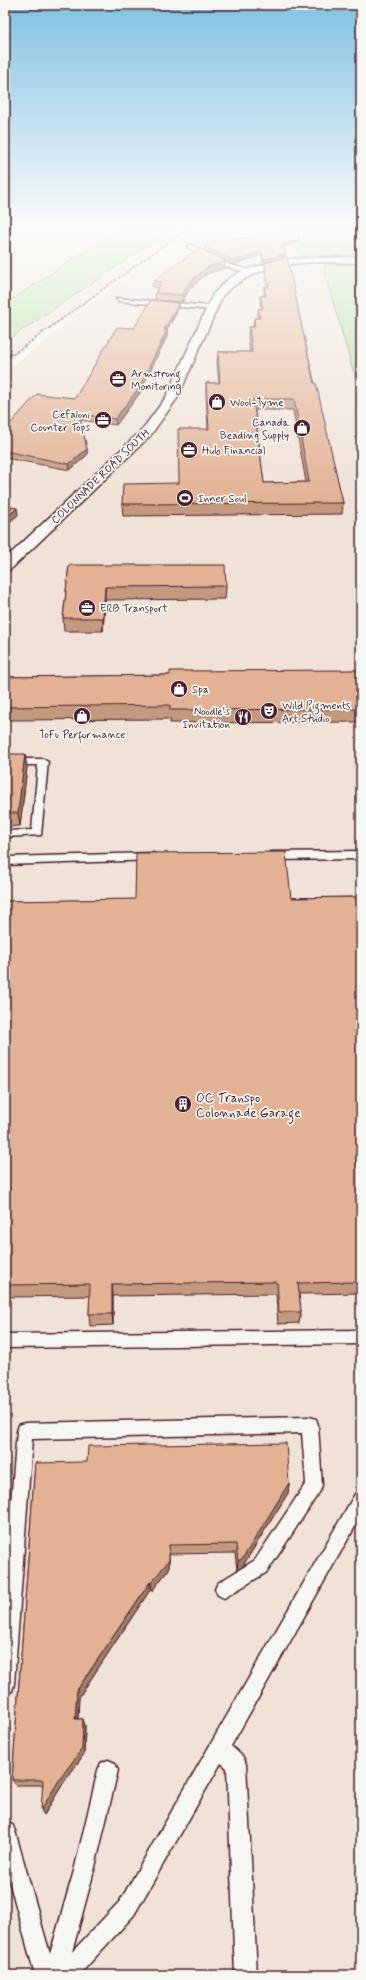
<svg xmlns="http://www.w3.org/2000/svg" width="366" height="1980" font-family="Mynerve,sans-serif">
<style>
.built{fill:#f0e2d6}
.green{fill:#b1dd9c;stroke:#7e7e64}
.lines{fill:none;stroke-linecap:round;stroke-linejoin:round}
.lane-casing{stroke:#4a1f2b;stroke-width:3}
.secondary-casing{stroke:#4a1f2b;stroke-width:3}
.lane{fill:#f6f6f2;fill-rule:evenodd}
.secondary{fill:#f6f6f2;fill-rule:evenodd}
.rail{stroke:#4a1f2b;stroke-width:1.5;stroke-dasharray:3 1.5;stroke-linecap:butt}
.wall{fill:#c39980;stroke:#4a1f2b;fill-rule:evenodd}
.shaded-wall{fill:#9f7d68;stroke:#4a1f2b}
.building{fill:#e3b295;stroke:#4a1f2b;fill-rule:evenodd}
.labels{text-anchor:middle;stroke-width:3.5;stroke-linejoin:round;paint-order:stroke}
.far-poi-label{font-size:11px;fill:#4a1f2b;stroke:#f6f6f2;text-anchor:start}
.far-street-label{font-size:11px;fill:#4a1f2b;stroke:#f6f6f2}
.poi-label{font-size:13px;fill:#4a1f2b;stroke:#f6f6f2;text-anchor:start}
</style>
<rect width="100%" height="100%" fill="#f6f6f2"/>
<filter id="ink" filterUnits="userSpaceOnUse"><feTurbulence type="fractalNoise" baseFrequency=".025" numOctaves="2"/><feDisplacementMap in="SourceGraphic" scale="8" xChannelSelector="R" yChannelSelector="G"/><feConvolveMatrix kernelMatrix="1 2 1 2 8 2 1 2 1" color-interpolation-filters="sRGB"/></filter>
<g filter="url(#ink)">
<!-- built -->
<g class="built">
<path d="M 5,224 L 124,224 L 5,311 Z"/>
<path d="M 181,224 L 198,224 L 5,363 L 5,343 L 81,291 L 118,268 Z"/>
<path d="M 214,224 L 281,224 L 291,228 L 304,265 L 324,265 L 324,272 L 361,397 L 361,1975 L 5,1975 L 5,371 L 40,346 L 75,316 L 190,230 Z"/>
</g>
<!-- green -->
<g class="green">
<path d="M 126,224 L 180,224 C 122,264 63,302 5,342 L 5,304 Z"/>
<path d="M 281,224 L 355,224 L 361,239 L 361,255 L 301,257 L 291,228 Z"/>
<path d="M 361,264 L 361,397 L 324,272 L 324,265 Z"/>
</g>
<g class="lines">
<defs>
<g id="lane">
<path d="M 188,245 L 192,245 L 228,264 L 252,271 L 249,273 L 224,266 L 188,247 Z"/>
<path d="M 116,298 L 211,306 L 214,308 L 211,310 L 118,301 Z"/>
<path d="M 5,759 L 43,759 L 48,762 L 41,835 L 5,837 L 5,831 L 32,830 L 38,765 L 5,765 Z"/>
<path d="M 361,851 L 361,859 L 270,860 L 265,856 L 270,852 Z"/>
<path d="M 152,853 L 156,854 L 157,857 L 156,860 L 5,865 L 5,857 Z"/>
<path d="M 361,1330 L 361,1344 L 5,1348 L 5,1334 Z"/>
<path d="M 310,1417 L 316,1419 L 318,1425 L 322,1485 L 320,1491 L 267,1572 L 224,1598 L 218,1595 L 215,1589 L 218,1583 L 255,1560 L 306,1483 L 302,1433 L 32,1439 L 14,1684 L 12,1691 L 5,1693 L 5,1574 L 17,1431 L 19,1425 L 25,1423 Z"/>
<path d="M 361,1492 L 361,1516 L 231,1746 L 243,1757 L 246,1764 L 257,1975 L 235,1975 L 227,1768 L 221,1763 L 134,1915 L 79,1975 L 35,1975 L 5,1866 L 5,1821 L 12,1824 L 15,1831 L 50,1954 L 75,1867 L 98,1770 L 101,1763 L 108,1760 L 115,1763 L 118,1770 L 95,1867 L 72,1952 L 120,1901 L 355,1494 Z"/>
</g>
<path id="secondary" d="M 361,257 L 361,263 C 310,262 262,258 223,295 L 178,397 L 150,436 L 10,570 L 5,571 L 5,559 L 142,430 L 166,397 L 213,294 L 228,279 L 244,270 L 284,259 Z"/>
</defs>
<!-- lane casing -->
<use href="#lane" class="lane-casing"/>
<!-- secondary casing -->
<use href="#secondary" class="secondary-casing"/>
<!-- lane -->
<use href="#lane" class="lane"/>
<!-- secondary -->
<use href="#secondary" class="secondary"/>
<!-- rail -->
<path class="rail" d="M 5,360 L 193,224"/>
</g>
<!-- wall -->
<g class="wall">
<path d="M 299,239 L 298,242 L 282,248 L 285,254 L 285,257 L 343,503 L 342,514 L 123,516 L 122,504 L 179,483 L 208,429 L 206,394 L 206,383 L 219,383 L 217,363 L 218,352 L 250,352 L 248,337 L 249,327 L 253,327 L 254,318 L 258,318 L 258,309 L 261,309 L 260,296 L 264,296 L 264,287 L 267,287 L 265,272 L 265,263 L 263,263 L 262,255 L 235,264 L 205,250 L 205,247 ZM 255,410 L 293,410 L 306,482 L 264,483 Z"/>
<path d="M 225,268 L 206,274 L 190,288 L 182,302 L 155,300 L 155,293 L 158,288 L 153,287 L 153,281 Z"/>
<path d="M 179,308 L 167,330 L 167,336 L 139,394 L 116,425 L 80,420 L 87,449 L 87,455 L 70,470 L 5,458 L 5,422 L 11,423 L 75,398 L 134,328 Z"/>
<path d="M 69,565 L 226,586 L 225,599 L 105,600 L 103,631 L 64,631 L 63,618 Z"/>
<path d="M 361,670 L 361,722 L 170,723 L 170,719 L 5,720 L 5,677 L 170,675 Z"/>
<path d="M 5,754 L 27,767 L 20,826 L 5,827 Z"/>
<path d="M 361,897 L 361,1293 L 299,1294 L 301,1312 L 299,1323 L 278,1324 L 276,1294 L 113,1296 L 113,1325 L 90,1326 L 89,1314 L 90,1296 L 5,1297 L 5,901 Z"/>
<path d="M 35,1463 L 289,1483 L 288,1493 L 242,1567 L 237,1570 L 235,1553 L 169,1554 L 169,1569 L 152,1591 L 150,1590 L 79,1697 L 78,1719 L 83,1719 L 85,1726 L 84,1754 L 64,1782 L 44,1815 L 43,1785 L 16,1785 L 12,1780 Z"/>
</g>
<!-- shaded-wall -->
<g class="shaded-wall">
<path d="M 299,239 L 298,242 L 278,249 L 278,246 Z"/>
<path d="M 262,252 L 262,255 L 235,264 L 235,261 Z"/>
<path d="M 285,254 L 285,257 L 263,263 L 263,260 Z"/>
<path d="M 225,261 L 225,268 L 206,274 L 190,288 L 182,302 L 182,295 L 190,282 L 206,268 Z"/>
<path d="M 179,303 L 179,308 L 164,335 L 164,330 Z"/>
<path d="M 167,330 L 167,336 L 139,394 L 116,425 L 115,419 Z"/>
<path d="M 87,449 L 87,455 L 70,470 L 69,464 Z"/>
<path d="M 17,508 L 18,515 L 5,526 L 5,519 Z"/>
<path d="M 105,587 L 105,600 L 103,631 L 103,618 Z"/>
<path d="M 25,754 L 27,767 L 20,826 L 18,813 Z"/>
<path d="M 112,1284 L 113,1296 L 113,1325 L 112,1314 Z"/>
<path d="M 289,1483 L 288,1493 L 242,1567 L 237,1570 L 238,1561 Z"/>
<path d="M 169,1545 L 169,1569 L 152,1591 L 151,1583 Z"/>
<path d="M 150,1582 L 150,1590 L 79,1697 L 77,1726 L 75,1719 L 77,1690 Z"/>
<path d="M 83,1719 L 85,1726 L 84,1754 L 64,1782 L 44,1815 L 41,1810 Z"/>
</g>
<!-- building -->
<g class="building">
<path d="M 296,229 L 299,239 L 278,246 L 284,249 L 285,254 L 263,260 L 262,252 L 235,261 L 205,247 L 209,244 Z"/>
<path d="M 199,248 L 225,261 L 206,268 L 190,282 L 182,295 L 155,293 L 162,282 L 153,281 Z"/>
<path d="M 287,257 L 314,383 L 316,383 L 343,503 L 122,504 L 123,484 L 179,483 L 178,429 L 209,429 L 206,383 L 220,383 L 218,352 L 252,352 L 249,327 L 255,327 L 254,318 L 260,318 L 258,309 L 263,309 L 260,296 L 266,296 L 264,287 L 269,287 L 265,263 ZM 253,399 L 294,399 L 309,482 L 264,483 Z"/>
<path d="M 151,300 L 179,303 L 164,330 L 167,330 L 139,388 L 115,419 L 79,414 L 87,449 L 69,464 L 5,451 L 5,422 L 11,423 L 37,394 L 75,398 L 117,327 L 134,328 Z"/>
<path d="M 5,506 L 17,508 L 5,519 Z"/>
<path d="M 69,565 L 225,565 L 226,586 L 105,587 L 103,618 L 63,618 Z"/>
<path d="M 361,670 L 361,709 L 170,710 L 170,705 L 5,707 L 5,677 L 170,675 L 170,671 Z"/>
<path d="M 5,754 L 25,754 L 18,813 L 5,813 Z"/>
<path d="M 286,852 L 291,898 L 361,897 L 361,1282 L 298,1283 L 301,1312 L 279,1312 L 277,1282 L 112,1284 L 112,1314 L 89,1314 L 90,1284 L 5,1285 L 5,901 L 135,899 L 136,853 Z"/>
<path d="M 286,1443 L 289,1483 L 243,1558 L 238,1561 L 236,1544 L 169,1545 L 169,1560 L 151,1583 L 150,1582 L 77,1690 L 75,1719 L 83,1719 L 82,1749 L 61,1777 L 41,1810 L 43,1780 L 12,1780 L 35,1463 L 87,1462 L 88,1446 Z"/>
</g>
</g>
<!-- sky -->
<linearGradient id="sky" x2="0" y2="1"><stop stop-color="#81c2e4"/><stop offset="0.45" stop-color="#fbfbf9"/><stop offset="1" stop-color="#fbfbf9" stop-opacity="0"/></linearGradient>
<rect width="366" height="501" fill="url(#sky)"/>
<!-- icons -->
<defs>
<symbol id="office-disc" viewBox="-11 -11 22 22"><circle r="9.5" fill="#4a1f2b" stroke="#f6f6f2"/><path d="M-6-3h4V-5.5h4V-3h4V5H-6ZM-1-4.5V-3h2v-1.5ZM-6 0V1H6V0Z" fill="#fff"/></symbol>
<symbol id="shop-disc" viewBox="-11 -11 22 22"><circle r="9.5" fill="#4a1f2b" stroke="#f6f6f2"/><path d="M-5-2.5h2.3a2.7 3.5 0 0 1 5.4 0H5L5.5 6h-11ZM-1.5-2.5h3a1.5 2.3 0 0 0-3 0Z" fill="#fff"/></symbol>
<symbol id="stadium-disc" viewBox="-11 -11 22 22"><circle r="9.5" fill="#4a1f2b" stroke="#f6f6f2"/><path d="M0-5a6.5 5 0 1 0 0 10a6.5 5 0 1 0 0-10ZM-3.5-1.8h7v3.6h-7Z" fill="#fff"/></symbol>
<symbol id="theatre-disc" viewBox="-11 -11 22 22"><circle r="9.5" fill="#4a1f2b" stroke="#f6f6f2"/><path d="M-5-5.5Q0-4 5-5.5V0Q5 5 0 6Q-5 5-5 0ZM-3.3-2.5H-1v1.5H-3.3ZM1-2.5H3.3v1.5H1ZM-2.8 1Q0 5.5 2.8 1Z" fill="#fff"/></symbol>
<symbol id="restaurant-disc" viewBox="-11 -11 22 22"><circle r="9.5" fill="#4a1f2b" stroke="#f6f6f2"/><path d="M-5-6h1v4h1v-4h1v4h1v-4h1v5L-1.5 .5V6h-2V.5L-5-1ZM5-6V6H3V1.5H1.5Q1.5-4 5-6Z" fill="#fff"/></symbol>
<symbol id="building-disc" viewBox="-11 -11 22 22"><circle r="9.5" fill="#4a1f2b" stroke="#f6f6f2"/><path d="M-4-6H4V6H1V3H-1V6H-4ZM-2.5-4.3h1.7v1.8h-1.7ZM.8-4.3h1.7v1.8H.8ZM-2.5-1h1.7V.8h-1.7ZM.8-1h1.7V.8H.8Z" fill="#fff"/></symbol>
</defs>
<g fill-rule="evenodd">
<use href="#office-disc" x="108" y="369" width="20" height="20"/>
<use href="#shop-disc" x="207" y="392" width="20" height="20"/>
<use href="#office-disc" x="93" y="410" width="20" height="20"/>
<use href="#shop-disc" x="292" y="418" width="20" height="20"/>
<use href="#office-disc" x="179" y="440" width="20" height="20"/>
<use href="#stadium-disc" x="175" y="488" width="20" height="20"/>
<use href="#office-disc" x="77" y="598" width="20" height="20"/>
<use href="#shop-disc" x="169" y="679" width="20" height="20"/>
<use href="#theatre-disc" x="259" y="701" width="20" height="20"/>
<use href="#shop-disc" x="72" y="706" width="20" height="20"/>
<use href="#restaurant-disc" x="233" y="707" width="20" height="20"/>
<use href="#building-disc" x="173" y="1094" width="20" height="20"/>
</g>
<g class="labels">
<!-- far-poi labels -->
<g class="far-poi-label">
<text x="131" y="377">Armstrong<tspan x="131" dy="13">Monitoring</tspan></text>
<text x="230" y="406">Wool-Tyme</text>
<text x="90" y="418" text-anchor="end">Cefaloni<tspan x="90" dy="13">Counter Tops</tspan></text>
<text x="289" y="426" text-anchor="end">Canada<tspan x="289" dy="13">Beading Supply</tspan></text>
<text x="202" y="454">Hub Financial</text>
<text x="198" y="502">Inner Soul</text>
<text x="100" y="612">ERB Transport</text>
<text x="192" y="693">Spa</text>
<text x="282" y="709">Wild Pigments<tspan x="282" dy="13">Art Studio</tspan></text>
<text x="230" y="715" text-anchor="end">Noodle's<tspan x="230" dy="13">Invitation</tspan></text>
<text x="82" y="738" text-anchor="middle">ToFu Performance</text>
</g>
<!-- far-street labels -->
<g class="far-street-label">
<text transform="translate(100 476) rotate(-44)" y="4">COLONNADE ROAD SOUTH</text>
</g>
<!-- poi labels -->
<g class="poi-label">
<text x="196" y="1102">OC Transpo<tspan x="196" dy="15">Colonnade Garage</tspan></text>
</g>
</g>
<!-- margin -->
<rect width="366" height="1980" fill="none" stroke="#f6f6f2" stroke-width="20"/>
<rect x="10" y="10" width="346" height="1960" fill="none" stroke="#4a1f2b" stroke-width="1.5" filter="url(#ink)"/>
</svg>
